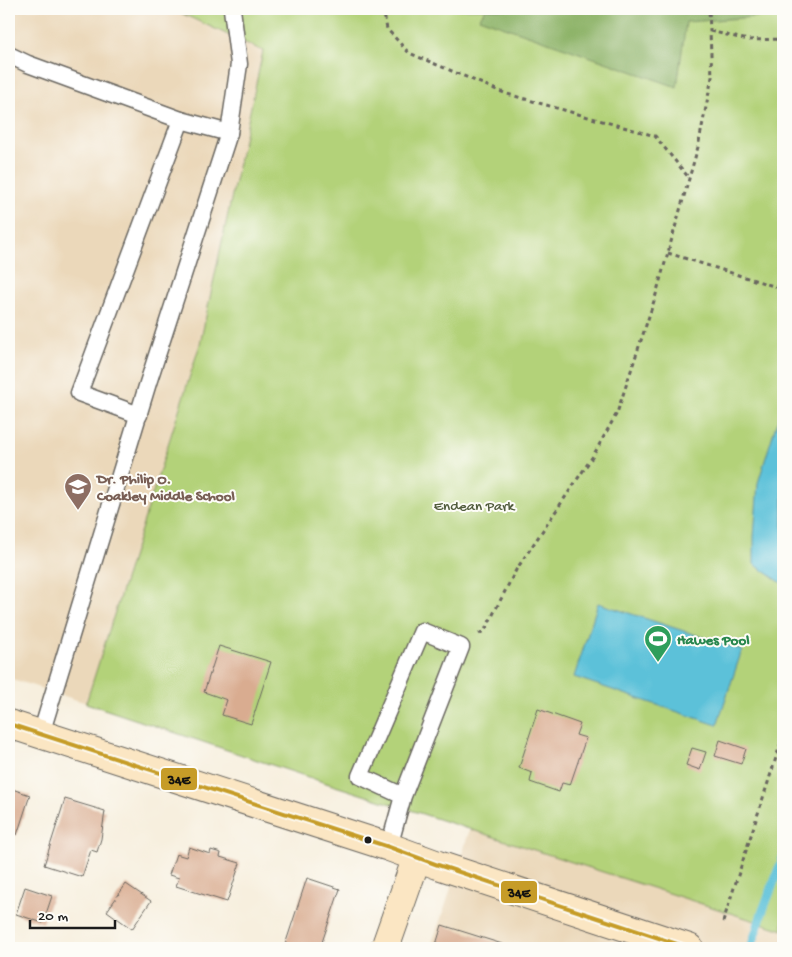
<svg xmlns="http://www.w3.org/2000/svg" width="792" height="957" font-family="'Gochi Hand',sans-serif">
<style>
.built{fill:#ebd8ba}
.green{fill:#b3d279;stroke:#68774a}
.forest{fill:#8eb469;stroke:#556842}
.water{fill:#5bc1d9;stroke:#3c6e7a}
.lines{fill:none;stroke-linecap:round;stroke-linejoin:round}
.stream{stroke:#5bc1d9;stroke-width:9}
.building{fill:#d9ac90}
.lane-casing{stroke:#696660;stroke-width:19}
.secondary-casing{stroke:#696660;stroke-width:30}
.path{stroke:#696660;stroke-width:3;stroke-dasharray:4 4;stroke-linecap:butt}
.lane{stroke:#fff;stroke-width:16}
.secondary{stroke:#fbe6c3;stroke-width:28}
.bus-1-casing{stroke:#fdfcf7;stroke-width:8}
.bus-1{stroke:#c69c28;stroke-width:4}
.bus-dot{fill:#1c1c1c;stroke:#fdfcf7;stroke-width:2}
.labels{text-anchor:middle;stroke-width:4;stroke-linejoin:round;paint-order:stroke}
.education-label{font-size:15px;font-weight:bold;fill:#785e54;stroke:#fdfcf7;text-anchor:start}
.park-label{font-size:15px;fill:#515c3d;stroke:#fdfcf7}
.leisure-label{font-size:15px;font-weight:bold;fill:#27864d;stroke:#fdfcf7;text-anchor:start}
.line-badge{stroke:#fdfcf7;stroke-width:2}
.pale-badge-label{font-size:14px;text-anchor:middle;font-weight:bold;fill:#111}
</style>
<rect width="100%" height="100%" fill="#fdfcf7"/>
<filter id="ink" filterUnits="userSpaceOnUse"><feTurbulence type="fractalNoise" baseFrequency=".02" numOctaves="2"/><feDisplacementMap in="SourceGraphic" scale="10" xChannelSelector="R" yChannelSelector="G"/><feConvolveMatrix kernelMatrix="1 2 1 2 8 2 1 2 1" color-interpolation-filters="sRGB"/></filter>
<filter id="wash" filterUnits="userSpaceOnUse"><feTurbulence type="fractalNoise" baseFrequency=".0096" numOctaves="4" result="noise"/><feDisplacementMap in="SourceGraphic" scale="20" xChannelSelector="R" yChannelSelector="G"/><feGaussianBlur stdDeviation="1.12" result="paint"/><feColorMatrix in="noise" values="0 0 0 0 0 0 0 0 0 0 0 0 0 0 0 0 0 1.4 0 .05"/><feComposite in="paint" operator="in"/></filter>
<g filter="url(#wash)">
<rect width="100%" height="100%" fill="#f7efde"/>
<!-- built -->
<g class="built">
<path d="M 9,9 L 172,9 L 263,50 L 200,344 L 86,703 L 9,678 Z"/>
<path d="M 470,829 L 783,930 L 783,948 L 430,948 L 444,910 Z"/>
</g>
<!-- green -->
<path class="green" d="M 172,9 L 783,9 L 783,930 L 323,782 L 86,703 L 200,344 L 263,51 Z"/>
<!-- forest -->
<path class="forest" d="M 486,9 L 783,9 L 783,15 L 686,22 L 677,87 L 479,18 Z"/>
<!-- water -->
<g class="water">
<path d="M 783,402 L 783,584 L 754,564 L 754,537 L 758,483 Z"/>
<path d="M 598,603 L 742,650 L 717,725 L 574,677 Z"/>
</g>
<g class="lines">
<!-- stream -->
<path class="stream" d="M 751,948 L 762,913 L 783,858"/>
</g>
<g id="blocks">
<!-- building -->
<g class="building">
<path d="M 219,646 L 271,662 L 251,724 L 222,715 L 227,700 L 204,692 Z"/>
<path d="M 538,709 L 580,724 L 576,735 L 586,738 L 570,785 L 562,783 L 559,792 L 530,782 L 532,773 L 519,768 Z"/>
<path d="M 720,740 L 746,749 L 741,764 L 715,756 Z"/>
<path d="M 692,748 L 706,752 L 700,770 L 686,765 Z"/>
<path d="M 9,788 L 30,795 L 17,835 L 9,833 Z"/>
<path d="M 65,799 L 105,811 L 101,839 L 97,852 L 91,850 L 82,877 L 44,865 Z"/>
<path d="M 189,847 L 210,854 L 211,850 L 221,853 L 220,857 L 240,863 L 227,902 L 176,886 L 179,878 L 169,875 L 176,854 L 186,857 Z"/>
<path d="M 307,878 L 340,889 L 320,948 L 284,948 Z"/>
<path d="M 126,884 L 151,901 L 132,929 L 107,911 Z"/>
<path d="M 25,887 L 52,896 L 43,923 L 16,914 Z"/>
<path d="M 442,925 L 515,948 L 435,948 Z"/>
</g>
</g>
</g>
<g filter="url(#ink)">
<use href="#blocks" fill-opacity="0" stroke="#696660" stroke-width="1"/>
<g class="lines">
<defs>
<g id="lane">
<path d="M 9,55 L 28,64 L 181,120 L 229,133"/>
<path d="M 139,415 L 79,393 L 181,120"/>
<path d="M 41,734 L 148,383 L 229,133 L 239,64 L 232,9"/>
<path d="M 389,847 L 403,796 L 461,647 L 422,631 L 360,776 L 403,796"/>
</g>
<g id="secondary">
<path d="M 9,724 L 389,847 L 438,865 L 689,948"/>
<path d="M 385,948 L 417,857"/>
</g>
</defs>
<!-- lane casing -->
<use href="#lane" class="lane-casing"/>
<!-- secondary casing -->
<use href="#secondary" class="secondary-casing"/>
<!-- path -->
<g class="path">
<path d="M 383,9 L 387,29 L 409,53 L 504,93 L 655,136 L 689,178"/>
<path d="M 710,31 L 748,40 L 783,39"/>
<path d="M 668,253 L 783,289"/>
<path d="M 479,634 L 485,630 L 516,570 L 593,456 L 617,413 L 655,298 L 698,147 L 712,77 L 709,9"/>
<path d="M 723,922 L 783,736"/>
</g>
<!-- lane -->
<use href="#lane" class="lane"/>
<!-- secondary -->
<use href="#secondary" class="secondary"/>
<defs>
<path id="bus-1" d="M 9,724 L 389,847 L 438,865 L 689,948"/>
</defs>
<!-- bus-1 casing -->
<use href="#bus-1" class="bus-1-casing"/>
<!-- bus-1 -->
<use href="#bus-1" class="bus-1"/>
</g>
</g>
<!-- icons -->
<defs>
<symbol id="school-pin" viewBox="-11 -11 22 30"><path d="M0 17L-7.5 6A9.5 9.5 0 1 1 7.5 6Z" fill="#8d6e63" stroke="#fdfcf7"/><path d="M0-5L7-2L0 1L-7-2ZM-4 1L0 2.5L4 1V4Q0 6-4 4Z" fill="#fff"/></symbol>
<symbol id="stadium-pin" viewBox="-11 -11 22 30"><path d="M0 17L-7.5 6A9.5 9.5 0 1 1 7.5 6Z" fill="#2e9e5b" stroke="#fdfcf7"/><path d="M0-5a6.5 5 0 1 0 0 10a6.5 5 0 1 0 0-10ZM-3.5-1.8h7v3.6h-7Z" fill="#fff"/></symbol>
</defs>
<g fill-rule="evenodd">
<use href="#school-pin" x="62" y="471" width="32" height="43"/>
<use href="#stadium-pin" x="642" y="623" width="32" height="43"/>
</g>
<!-- markers -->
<circle class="bus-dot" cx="368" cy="840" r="4.5"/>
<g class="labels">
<!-- education labels -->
<g class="education-label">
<text x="97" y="483">Dr. Philip O.<tspan x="97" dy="17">Coakley Middle School</tspan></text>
</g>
<!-- park labels -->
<g class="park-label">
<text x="474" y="510">Endean Park</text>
</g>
<!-- leisure labels -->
<g class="leisure-label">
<text x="677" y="644">Hawes Pool</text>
</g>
</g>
<g class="line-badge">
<rect x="160" y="767" width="38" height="24" rx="5" fill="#c69c28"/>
<rect x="500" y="880" width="38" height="24" rx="5" fill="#c69c28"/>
</g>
<g class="pale-badge-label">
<text x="179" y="784">34E</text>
<text x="519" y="897">34E</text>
</g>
<!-- margin -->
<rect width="792" height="957" fill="none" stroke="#fdfcf7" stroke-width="30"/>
<!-- scale -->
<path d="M30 920v8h85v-8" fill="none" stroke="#1c1c1c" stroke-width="2.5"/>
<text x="38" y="920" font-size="15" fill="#1c1c1c" stroke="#fdfcf7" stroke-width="4" paint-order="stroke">20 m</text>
</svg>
